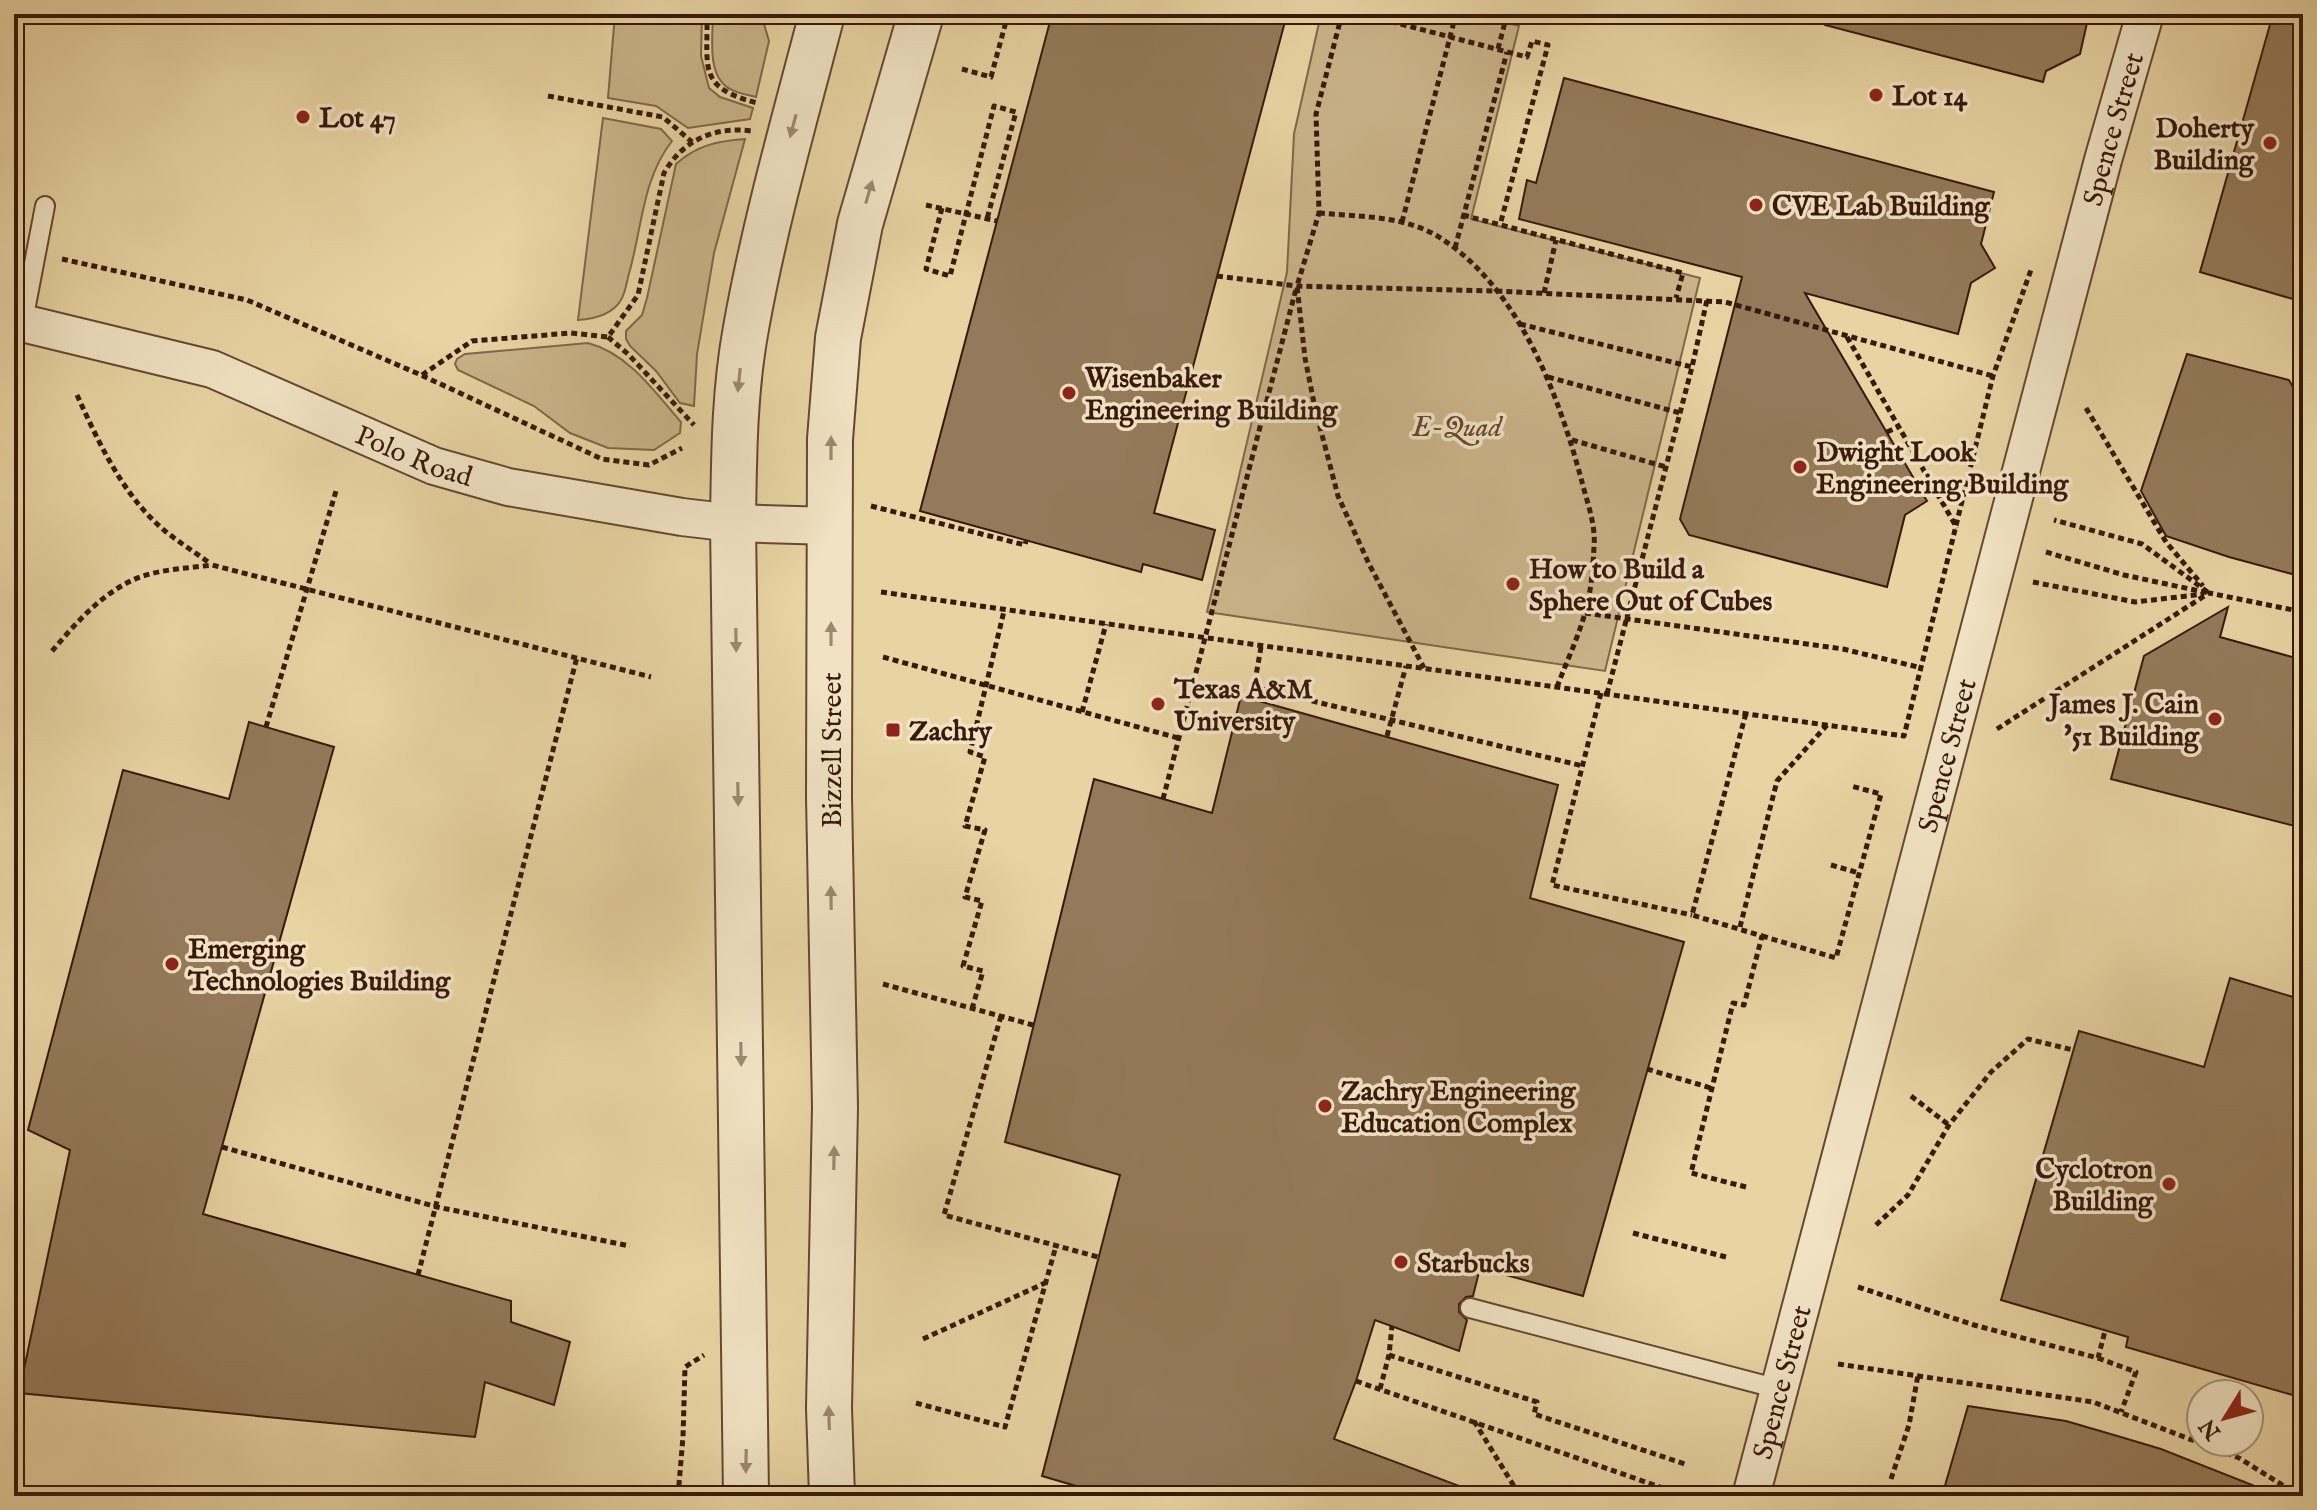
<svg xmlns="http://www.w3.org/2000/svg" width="2317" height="1510" font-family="'IM FELL English',serif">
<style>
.green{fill:#cab389;stroke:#82664b;stroke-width:2}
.building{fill:#947a5a;stroke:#39190d;stroke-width:2}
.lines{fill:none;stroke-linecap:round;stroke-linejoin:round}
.service-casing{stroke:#654832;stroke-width:22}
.minor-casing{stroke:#654832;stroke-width:40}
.tertiary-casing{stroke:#654832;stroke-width:48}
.path{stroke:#39190d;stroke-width:5;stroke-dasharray:6 4;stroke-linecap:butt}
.service{stroke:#f0e2c3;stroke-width:18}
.minor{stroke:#f0e2c3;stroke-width:36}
.tertiary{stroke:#f0e2c3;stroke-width:44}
.oneway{fill:#9e8871}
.poi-dot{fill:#8f2418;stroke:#f0e2c3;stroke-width:3}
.labels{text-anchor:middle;stroke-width:7;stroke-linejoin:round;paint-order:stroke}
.poi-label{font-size:28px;font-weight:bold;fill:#39190d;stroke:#f0e2c3;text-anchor:start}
.street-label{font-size:28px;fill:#39190d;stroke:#f0e2c3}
.park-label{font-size:28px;font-style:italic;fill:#644732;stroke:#f0e2c3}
</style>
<rect width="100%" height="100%" fill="#e8d3a2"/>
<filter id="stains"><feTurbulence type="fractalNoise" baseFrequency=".0025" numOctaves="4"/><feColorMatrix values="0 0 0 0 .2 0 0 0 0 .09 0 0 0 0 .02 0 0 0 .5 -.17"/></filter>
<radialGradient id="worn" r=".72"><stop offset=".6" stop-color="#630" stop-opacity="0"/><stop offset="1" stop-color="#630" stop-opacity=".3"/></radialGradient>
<!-- green -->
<g class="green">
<path d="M 615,14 L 702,14 L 701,56 L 709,88 L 720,97 L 753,108 L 750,119 L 688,128 L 656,106 L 608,98 Z"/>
<path d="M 713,14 L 761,14 L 769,41 L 756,97 C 748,95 737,93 730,89 C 706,76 713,36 713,14 Z"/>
<path d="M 1321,14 L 1477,14 L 1519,26 L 1471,219 L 1700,278 L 1605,671 L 1207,612 L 1287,272 L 1294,134 Z"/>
<path d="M 603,118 L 661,129 L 672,141 C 643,178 642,226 630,270 C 627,279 626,292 621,300 C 612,315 594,319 578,320 Z"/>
<path d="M 745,139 L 714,253 L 697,354 L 694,406 L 680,403 L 656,371 L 630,346 L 626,339 L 626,331 L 642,315 L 647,298 L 676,164 C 697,145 718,141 745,139 Z"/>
<path d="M 588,343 C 629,354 654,391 681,422 L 680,433 L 654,450 L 608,448 L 570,433 L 534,406 L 458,370 L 455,364 L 457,359 L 465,354 Z"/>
</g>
<!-- building -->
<g class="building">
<path d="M 1052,14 L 1287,14 L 1154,513 L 1215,530 L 1202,580 L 1143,564 L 1141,572 L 920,511 Z"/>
<path d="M 1826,14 L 2089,14 L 2080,54 L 2046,71 L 2043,82 L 1825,25 Z"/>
<path d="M 2273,14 L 2303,14 L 2303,302 L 2200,272 Z"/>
<path d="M 1564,78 L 1994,192 L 1981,244 L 1995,268 L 1971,283 L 1958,334 L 1805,293 L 1927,501 L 1905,515 L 1887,587 L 1689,535 L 1680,519 L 1742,277 L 1519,219 L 1527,180 L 1536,183 Z"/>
<path d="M 2187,354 L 2289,380 L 2303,405 L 2303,577 L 2229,557 L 2166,536 L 2141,491 Z"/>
<path d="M 2228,607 L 2220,637 L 2303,660 L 2303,828 L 2111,779 L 2144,656 Z"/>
<path d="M 1241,696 L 1558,785 L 1530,898 L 1684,942 L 1583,1296 L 1480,1268 L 1473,1296 L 1466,1297 L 1459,1304 L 1459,1312 L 1467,1320 L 1459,1351 L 1375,1320 L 1356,1381 L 1334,1439 L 1478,1493 L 1477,1496 L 1110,1496 L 1042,1476 L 1120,1175 L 1005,1142 L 1094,779 L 1212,813 Z"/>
<path d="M 249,722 L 334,747 L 203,1214 L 511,1301 L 511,1322 L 570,1342 L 554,1405 L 485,1382 L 475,1437 L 19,1393 L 70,1150 L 28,1130 L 123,770 L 229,799 Z"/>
<path d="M 2230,978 L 2303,1000 L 2303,1398 L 2126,1347 L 2128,1337 L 2001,1300 L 2079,1031 L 2204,1067 Z"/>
<path d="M 1968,1406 L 2066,1421 L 2114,1435 L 2161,1449 L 2275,1494 L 2274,1496 L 1942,1496 Z"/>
</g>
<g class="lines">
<defs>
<g id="service">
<path d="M 23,321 L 45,206"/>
<path d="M 1470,1308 L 1779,1389"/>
</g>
<g id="minor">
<path id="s1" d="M 14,321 L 212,369 L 434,466 L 508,487 L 682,517 L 733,523 L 831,526"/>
<path id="s2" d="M 1751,1496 L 2103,160 L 2145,14"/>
</g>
<g id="tertiary">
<path d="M 746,1496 L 733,523 C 734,458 734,393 746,328 C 765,222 795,118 822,14"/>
<path d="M 832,1496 L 829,1408 L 835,1107 L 829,796 L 830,439 L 838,338 L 860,224 L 921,14"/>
</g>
</defs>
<!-- service casing -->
<use href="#service" class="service-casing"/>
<!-- minor casing -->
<use href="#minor" class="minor-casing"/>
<!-- tertiary casing -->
<use href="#tertiary" class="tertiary-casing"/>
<!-- path -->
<g class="path">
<path d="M 707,14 C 708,69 697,87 757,103"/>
<path d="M 1342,14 L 1316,114 L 1319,213 L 1297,286 L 1305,358 L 1315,408 L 1338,496 L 1369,564 L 1424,668"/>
<path d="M 1362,14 L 1527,57 L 1532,41 L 1548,45 L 1500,225"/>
<path d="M 1826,23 L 1829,14"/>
<path d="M 1498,49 L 1505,22 L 1500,21 L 1501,14"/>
<path d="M 962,69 L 991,77 L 1008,14"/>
<path d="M 548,96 L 663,117 L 692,142"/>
<path d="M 926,205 L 997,221"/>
<path d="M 942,208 L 926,269 L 950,276 L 994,106 L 1016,112 L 987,219"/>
<path d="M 1319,213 C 1360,217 1406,215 1442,239 C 1520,290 1559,396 1582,482 C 1587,502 1596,525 1594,547 C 1593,568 1591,593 1585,613 C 1578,638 1566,663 1557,687"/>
<path d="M 1463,215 L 1683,273 L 1676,298"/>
<path d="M 1402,222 L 1456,14"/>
<path d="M 1455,248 L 1507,52"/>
<path d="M 62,259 L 247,300 L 421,375 L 602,459 L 649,465 L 682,448"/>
<path d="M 1217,276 L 1297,286 L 1496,291 L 1725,302 L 1993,376"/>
<path d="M 1544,293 L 1556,240"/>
<path d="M 1520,324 L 1692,367"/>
<path d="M 608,337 L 629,355 L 694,425"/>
<path d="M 1847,337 L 1957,528"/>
<path d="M 422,375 L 472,341 L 571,333 L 608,337 L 638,295 L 664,173 C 682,141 714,126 751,131"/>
<path d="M 1548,377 L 1680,413"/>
<path d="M 77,395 C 99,443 123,496 165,531 C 180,543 196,553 211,564"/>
<path d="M 2086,408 L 2166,542 L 2203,586"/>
<path d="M 1887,432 L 1898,427"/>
<path d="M 1572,440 L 1666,467"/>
<path d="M 871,506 L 1025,545 L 1026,541"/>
<path d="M 2046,552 L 2124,575 L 2209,593 L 2142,544 L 2054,520"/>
<path d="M 2033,582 L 2135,602 L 2204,594"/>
<path d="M 881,592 L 1904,736 L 1993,376 L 2032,267"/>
<path d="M 1585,613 L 1843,649 L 1922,668"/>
<path d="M 1261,647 L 1254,687 L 1583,766"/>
<path d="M 52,651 C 77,622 105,589 143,576 C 165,569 189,568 212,565 L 651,677"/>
<path d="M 883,657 L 1178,738"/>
<path d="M 1601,693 L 1552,885 L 1692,915"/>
<path d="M 1607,694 L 1692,367 L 1707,300"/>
<path d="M 1082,712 L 1106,624"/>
<path d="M 266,727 L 336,491"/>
<path d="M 1997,729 L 2209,593 L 2303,612"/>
<path d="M 1387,736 L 1406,666"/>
<path d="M 1163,799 L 1296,289"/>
<path d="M 1831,865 L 1859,873"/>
<path d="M 1740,927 L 1777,781 L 1827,725"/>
<path d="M 1762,936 L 1836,958 L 1881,794 L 1851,786"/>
<path d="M 883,984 L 1033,1025"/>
<path d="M 972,1009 L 983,971 L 963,966 L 982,901 L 965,897 L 985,830 L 965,826 L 985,757 L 970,752 L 1004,611"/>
<path d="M 1001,1016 L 944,1215 L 1098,1257"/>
<path d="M 1647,1069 L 1711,1088"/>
<path d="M 1911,1096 L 1949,1125"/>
<path d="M 222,1147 L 437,1207 L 630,1246"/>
<path d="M 1746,1187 L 1691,1173 L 1733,1003 L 1744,1005 L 1762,936 L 1692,915 L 1746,713"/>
<path d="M 1876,1225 L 1908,1195 L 1949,1125 L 1991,1072 L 2028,1039 L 2073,1050"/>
<path d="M 1633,1233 L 1726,1257"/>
<path d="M 418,1275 L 577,657"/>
<path d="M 1858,1287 L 1974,1325 L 2098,1358 L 2105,1331"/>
<path d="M 923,1339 L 1045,1283"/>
<path d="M 1389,1355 L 1537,1402 L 1534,1414 L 1688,1465"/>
<path d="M 2098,1358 L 2136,1372 L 2121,1412"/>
<path d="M 1838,1364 L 2093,1402 L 2239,1458 L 2300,1496"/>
<path d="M 1356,1381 L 1680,1494"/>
<path d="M 1380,1389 L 1389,1355 L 1392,1326"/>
<path d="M 916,1403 L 1005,1427 L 1056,1246"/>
<path d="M 1474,1421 L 1520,1496"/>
<path d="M 1891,1479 L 1909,1425 L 1918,1375"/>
<path d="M 678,1496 L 683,1437 L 685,1367 L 704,1355"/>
</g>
<!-- service -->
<use href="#service" class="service"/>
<!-- minor -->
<use href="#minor" class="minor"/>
<!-- tertiary -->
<use href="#tertiary" class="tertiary"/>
</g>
<!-- one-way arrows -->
<defs><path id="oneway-solid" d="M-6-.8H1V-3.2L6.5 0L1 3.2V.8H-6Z" transform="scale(2)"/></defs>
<g class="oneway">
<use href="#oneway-solid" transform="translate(793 126) rotate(105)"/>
<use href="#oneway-solid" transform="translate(869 192) rotate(-74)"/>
<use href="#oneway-solid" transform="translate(739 380) rotate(96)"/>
<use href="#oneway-solid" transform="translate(831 448) rotate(-90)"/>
<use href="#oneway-solid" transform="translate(831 634) rotate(-90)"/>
<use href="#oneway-solid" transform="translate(736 640) rotate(89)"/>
<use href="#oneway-solid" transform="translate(738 794) rotate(89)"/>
<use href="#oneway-solid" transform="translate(831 898) rotate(-91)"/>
<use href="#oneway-solid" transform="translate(741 1054) rotate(89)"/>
<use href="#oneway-solid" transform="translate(834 1158) rotate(-89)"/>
<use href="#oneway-solid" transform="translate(829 1418) rotate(-92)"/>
<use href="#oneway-solid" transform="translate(746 1461) rotate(91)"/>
</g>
<!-- markers -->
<g class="poi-dot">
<circle cx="1876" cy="95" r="8"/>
<circle cx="303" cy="117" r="8"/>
<circle cx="2270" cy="143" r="8"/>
<circle cx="1756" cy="205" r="8"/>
<circle cx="1069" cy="393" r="8"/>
<circle cx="1800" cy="467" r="8"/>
<circle cx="1513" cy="584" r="8"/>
<circle cx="1158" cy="704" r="8"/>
<circle cx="2215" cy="719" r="8"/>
<rect x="885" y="722" width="16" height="16" rx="4"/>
<circle cx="172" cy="964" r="8"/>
<circle cx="1325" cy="1106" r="8"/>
<circle cx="2169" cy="1184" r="8"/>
<circle cx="1401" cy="1262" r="8"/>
</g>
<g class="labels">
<!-- poi labels -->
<g class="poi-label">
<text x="1892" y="105">Lot 14</text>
<text x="319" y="127">Lot 47</text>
<text x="2254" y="137" text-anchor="end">Doherty<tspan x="2254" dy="32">Building</tspan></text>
<text x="1772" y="215">CVE Lab Building</text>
<text x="1085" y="387">Wisenbaker<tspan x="1085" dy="32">Engineering Building</tspan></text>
<text x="1816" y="461">Dwight Look<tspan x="1816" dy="32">Engineering Building</tspan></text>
<text x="1529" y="578">How to Build a<tspan x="1529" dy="32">Sphere Out of Cubes</tspan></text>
<text x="1174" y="698">Texas A&amp;M<tspan x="1174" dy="32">University</tspan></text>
<text x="2199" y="713" text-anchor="end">James J. Cain<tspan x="2199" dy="32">'51 Building</tspan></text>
<text x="909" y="740">Zachry</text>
<text x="188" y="958">Emerging<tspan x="188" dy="32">Technologies Building</tspan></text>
<text x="1341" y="1100">Zachry Engineering<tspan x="1341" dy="32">Education Complex</tspan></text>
<text x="2153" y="1178" text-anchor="end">Cyclotron<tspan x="2153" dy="32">Building</tspan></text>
<text x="1417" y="1272">Starbucks</text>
</g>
<!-- street labels -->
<g class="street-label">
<text dy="10" stroke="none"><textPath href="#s2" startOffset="1414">Spence Street</textPath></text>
<text dy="10" stroke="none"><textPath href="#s1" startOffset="424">Polo Road</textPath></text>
<text transform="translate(831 750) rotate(-90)" y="10">Bizzell Street</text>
<text dy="10" stroke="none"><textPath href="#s2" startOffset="766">Spence Street</textPath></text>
<text dy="10" stroke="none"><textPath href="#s2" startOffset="118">Spence Street</textPath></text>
</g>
<!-- park labels -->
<g class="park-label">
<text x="1457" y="436">E-Quad</text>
</g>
</g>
<!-- margin -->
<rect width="2317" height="1510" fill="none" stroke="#e8d3a2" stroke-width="48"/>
<rect x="16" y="16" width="2285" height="1478" fill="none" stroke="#39190d" stroke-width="4"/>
<rect x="24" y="24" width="2269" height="1462" fill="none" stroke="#39190d" stroke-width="2"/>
<!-- north arrow -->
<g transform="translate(2225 1418) rotate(233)"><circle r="38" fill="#f0e2c3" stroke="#a7927a" stroke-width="2"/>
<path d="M0-6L14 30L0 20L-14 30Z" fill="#8f2418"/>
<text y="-12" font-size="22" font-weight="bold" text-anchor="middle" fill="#39190d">N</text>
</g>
<rect width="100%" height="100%" filter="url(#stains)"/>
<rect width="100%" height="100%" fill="url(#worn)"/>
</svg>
